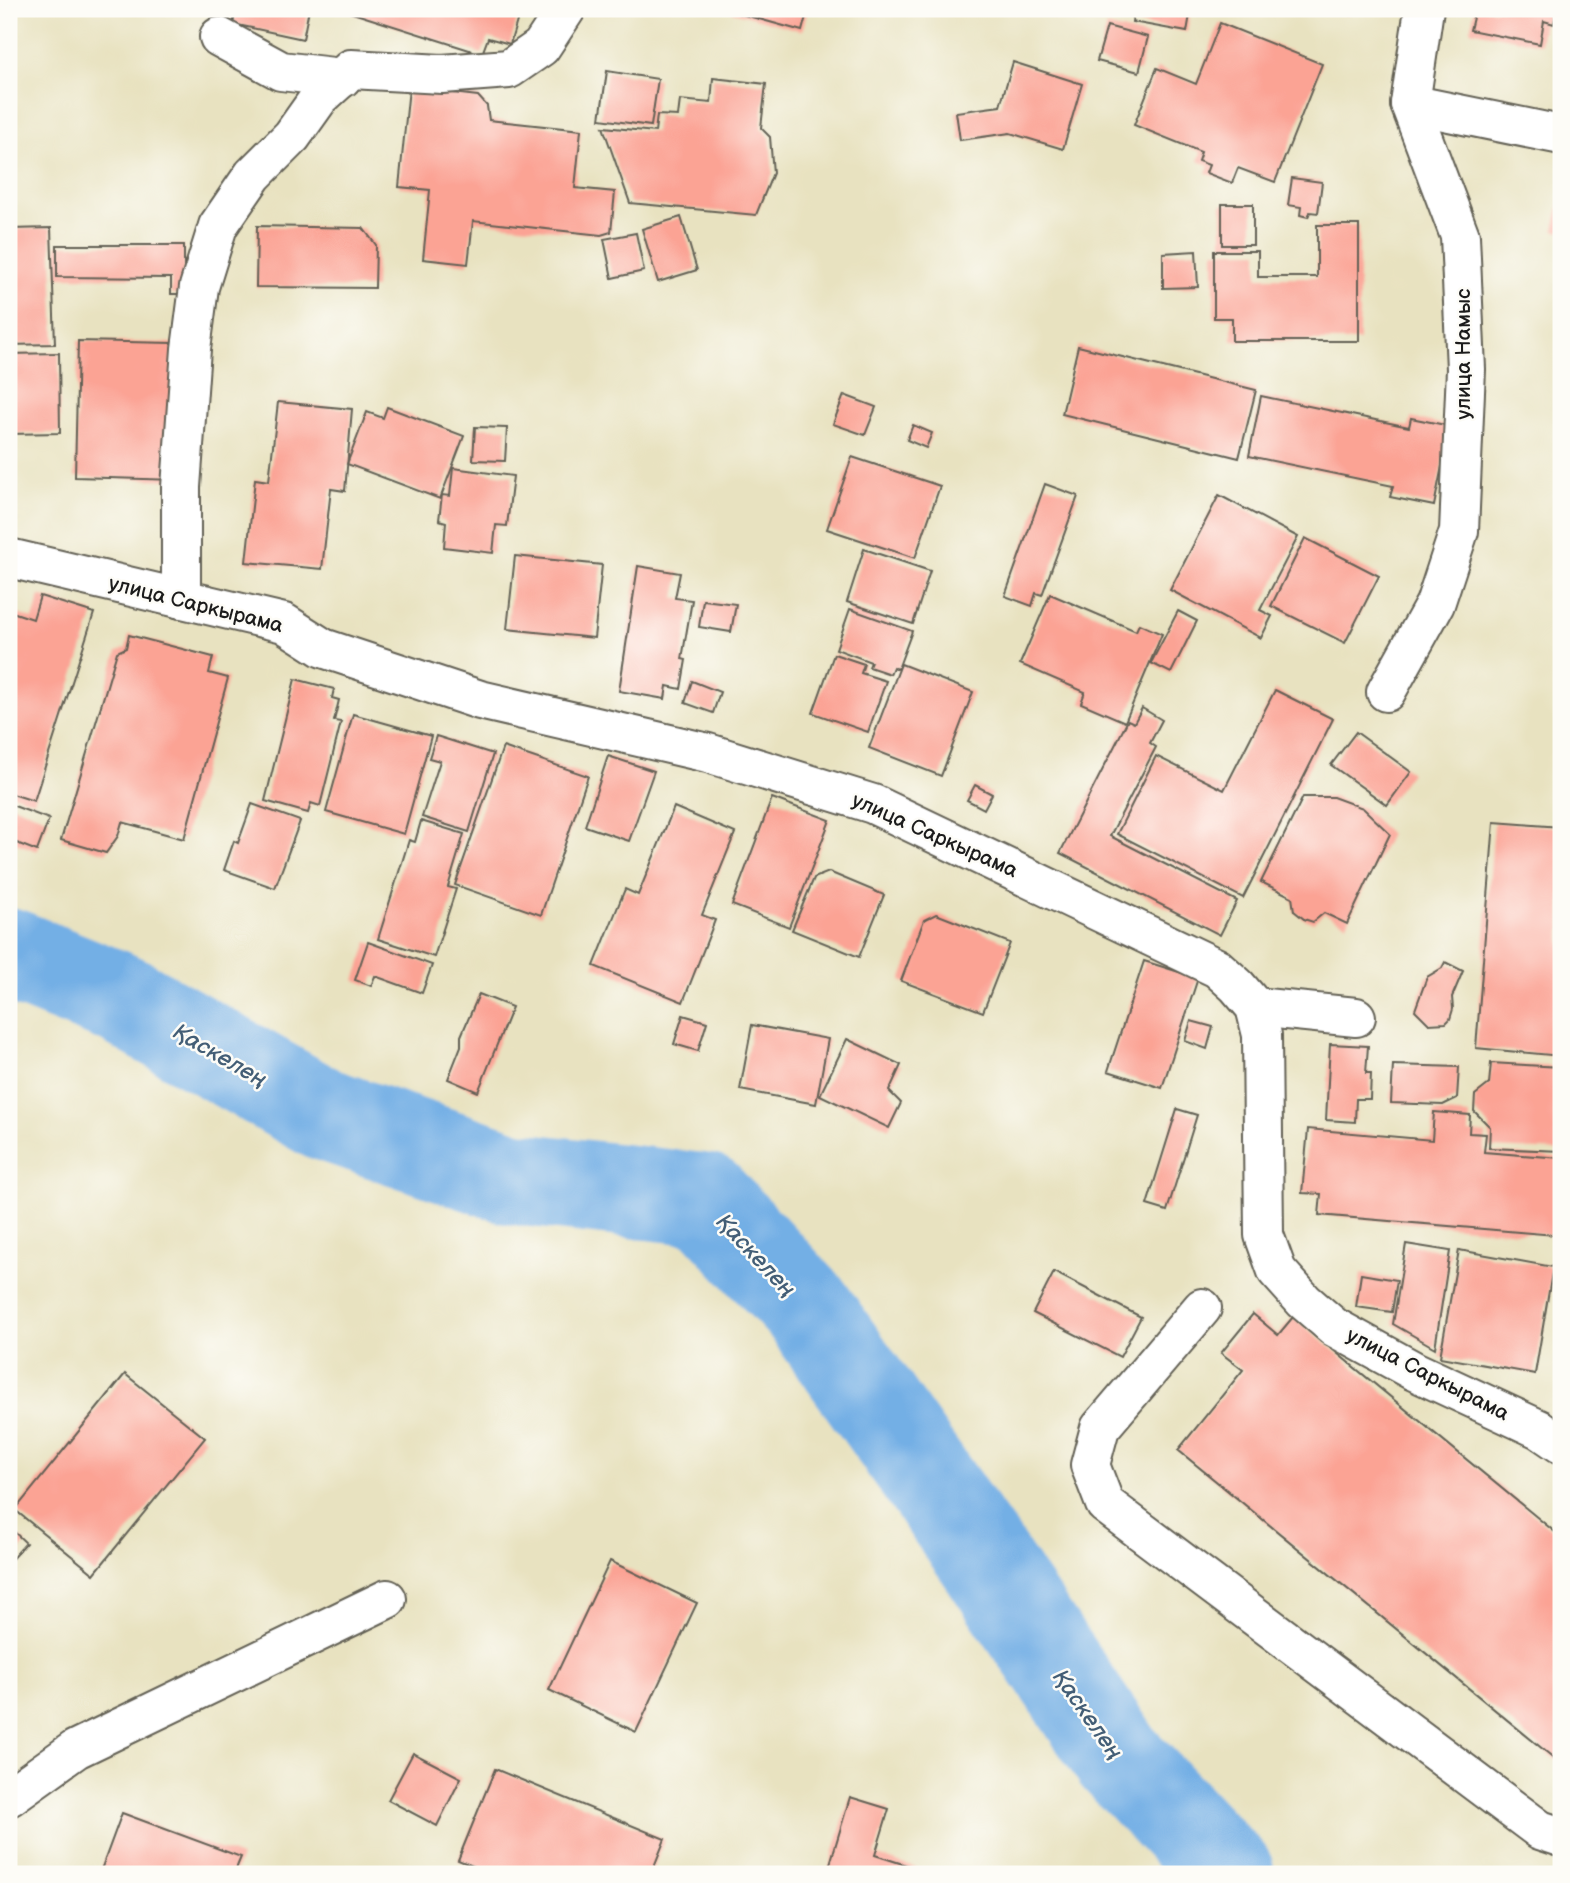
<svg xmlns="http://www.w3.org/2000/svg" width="1570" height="1883" font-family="'Balsamiq Sans',sans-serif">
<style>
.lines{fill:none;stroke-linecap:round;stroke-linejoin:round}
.river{stroke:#73afe5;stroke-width:93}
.building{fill:#fba394}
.minor-casing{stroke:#636155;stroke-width:42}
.minor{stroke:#fff;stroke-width:38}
.labels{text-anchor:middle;stroke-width:5;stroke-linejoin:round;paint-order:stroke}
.street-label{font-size:21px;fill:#1c1c1c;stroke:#fdfcf7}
.water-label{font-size:23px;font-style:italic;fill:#435e76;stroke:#fdfcf7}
</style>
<rect width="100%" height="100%" fill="#fdfcf7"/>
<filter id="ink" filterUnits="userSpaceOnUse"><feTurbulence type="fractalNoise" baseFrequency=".0143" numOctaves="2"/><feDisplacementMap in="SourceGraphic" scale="14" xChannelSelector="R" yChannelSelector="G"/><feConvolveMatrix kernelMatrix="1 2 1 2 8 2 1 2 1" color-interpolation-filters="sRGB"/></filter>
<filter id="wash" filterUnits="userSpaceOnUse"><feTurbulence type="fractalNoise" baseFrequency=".00686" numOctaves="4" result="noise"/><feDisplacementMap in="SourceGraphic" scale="28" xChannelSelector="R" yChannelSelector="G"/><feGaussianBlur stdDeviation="1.57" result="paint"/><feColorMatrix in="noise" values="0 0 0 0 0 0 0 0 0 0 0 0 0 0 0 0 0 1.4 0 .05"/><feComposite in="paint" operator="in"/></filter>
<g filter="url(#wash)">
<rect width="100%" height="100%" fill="#e8e2c0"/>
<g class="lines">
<!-- river -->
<path class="river" d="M 9,954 L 123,1000 L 321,1113 L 512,1178 L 706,1200 L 808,1310 L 980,1554 L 1118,1758 L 1228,1874"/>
</g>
<g id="blocks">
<!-- building -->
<g class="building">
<path d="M 236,9 L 309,9 L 303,39 L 233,24 Z"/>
<path d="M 340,9 L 512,9 L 520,11 L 510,44 L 488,38 L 482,54 Z"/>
<path d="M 723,9 L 808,9 L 802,31 Z"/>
<path d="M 1134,9 L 1191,9 L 1187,32 L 1132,22 Z"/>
<path d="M 1320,9 L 1351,9 L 1350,15 L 1320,10 Z"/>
<path d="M 1475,9 L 1557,9 L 1554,24 L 1544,21 L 1540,44 L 1470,30 Z"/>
<path d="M 1220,23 L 1322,64 L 1275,182 L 1238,168 L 1232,183 L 1206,173 L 1209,165 L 1198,161 L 1201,152 L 1134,125 L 1157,68 L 1196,84 Z"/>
<path d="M 1107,26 L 1148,37 L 1139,72 L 1097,61 Z"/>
<path d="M 1013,62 L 1082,84 L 1063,149 L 1010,133 L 960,140 L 956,112 L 1000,106 Z"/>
<path d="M 607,71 L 658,79 L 651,126 L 600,119 Z"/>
<path d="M 713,78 L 766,84 L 761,128 L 770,137 L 773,173 L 756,215 L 630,203 L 603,127 L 655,132 L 657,115 L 678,116 L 680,100 L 711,103 Z"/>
<path d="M 409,88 L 478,96 L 487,106 L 489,120 L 581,130 L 575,188 L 615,192 L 611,232 L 601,235 L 473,221 L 468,264 L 423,259 L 430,190 L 399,187 Z"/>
<path d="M 1292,178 L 1322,182 L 1318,213 L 1310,212 L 1308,217 L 1300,215 L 1301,207 L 1288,205 Z"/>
<path d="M 1560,203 L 1561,203 L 1561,232 L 1554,230 Z"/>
<rect x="1222" y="204" width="31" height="41"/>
<path d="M 681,217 L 697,270 L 658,282 L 642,229 Z"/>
<path d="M 1317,225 L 1359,225 L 1359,341 L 1232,341 L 1232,318 L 1214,318 L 1214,251 L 1258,251 L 1258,277 L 1317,277 Z"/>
<path d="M 257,226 L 363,228 L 376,245 L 375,288 L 256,287 Z"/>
<path d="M 51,228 L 55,344 L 9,345 L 9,229 Z"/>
<path d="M 636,233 L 644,271 L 612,278 L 604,239 Z"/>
<path d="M 57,245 L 184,245 L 184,294 L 171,294 L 171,278 L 57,277 Z"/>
<path d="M 1196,251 L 1198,287 L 1163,288 L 1163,253 Z"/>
<path d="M 78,341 L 173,343 L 177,480 L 75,477 Z"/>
<path d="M 1078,346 L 1256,390 L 1239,458 L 1062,414 Z"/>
<path d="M 59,353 L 60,433 L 9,434 L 9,354 Z"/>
<path d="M 844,395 L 876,407 L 865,435 L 833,424 Z"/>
<path d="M 1261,396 L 1409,427 L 1411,418 L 1450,426 L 1434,506 L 1390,497 L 1393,486 L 1249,456 Z"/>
<path d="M 278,402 L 352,409 L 345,491 L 331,489 L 322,569 L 246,562 L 255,479 L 269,481 Z"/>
<path d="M 387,407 L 464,436 L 440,499 L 347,464 L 367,412 L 383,418 Z"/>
<path d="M 913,425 L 932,433 L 926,448 L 907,440 Z"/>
<path d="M 475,427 L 507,428 L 505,461 L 473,460 Z"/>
<path d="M 852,457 L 940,486 L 915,558 L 827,529 Z"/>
<path d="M 453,468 L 513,476 L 507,526 L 496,525 L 493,553 L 444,547 L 446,522 L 439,520 L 442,495 L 450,496 Z"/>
<path d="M 1045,484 L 1078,496 L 1042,595 L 1036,593 L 1032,606 L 1005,596 Z"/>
<path d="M 1219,495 L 1298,537 L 1260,610 L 1272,616 L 1261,638 L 1170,590 Z"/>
<path d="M 1305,538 L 1379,576 L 1345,643 L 1271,606 Z"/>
<path d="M 864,549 L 930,571 L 913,624 L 847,602 Z"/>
<path d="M 515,556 L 602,565 L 594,638 L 507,629 Z"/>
<path d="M 638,566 L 680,573 L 675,598 L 692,600 L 682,659 L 686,660 L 681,689 L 667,686 L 665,699 L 619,691 Z"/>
<path d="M 1050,594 L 1136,631 L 1139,624 L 1162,634 L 1125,722 L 1081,703 L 1085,692 L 1020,664 Z"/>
<path d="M 40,596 L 94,613 L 34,801 L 9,793 L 9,611 L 33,619 Z"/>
<path d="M 703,600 L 736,604 L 731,632 L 699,627 Z"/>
<path d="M 850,609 L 912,631 L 898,669 L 893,667 L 890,674 L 869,667 L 871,662 L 836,649 Z"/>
<path d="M 1178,611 L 1197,621 L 1171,673 L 1151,663 Z"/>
<path d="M 129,635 L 213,657 L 209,673 L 228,678 L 184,839 L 122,822 L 118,836 L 106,853 L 61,840 L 117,652 L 126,648 Z"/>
<path d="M 834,654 L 864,664 L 861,673 L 886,681 L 868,732 L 813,713 Z"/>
<path d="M 901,664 L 973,692 L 941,776 L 869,748 Z"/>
<path d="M 295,679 L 334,689 L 332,698 L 339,700 L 334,721 L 341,722 L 320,806 L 311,803 L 308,813 L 265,801 Z"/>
<path d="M 692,681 L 720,692 L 713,713 L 685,703 Z"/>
<path d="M 1275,690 L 1333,719 L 1243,898 L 1117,834 L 1156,756 L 1224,790 Z"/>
<path d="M 1142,708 L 1162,720 L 1150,743 L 1156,747 L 1110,836 L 1237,901 L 1220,935 L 1060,853 L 1128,720 L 1134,723 Z"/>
<path d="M 353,714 L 431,736 L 404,834 L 326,812 Z"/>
<path d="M 1356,732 L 1411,772 L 1387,805 L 1331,765 Z"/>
<path d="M 436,736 L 493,754 L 469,832 L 422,817 L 440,761 L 429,758 Z"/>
<path d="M 503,747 L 588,776 L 541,915 L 455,885 Z"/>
<path d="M 608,756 L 654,771 L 629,841 L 585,826 Z"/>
<path d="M 975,785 L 992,794 L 984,809 L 967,800 Z"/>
<path d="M 1303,797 L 1333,797 L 1363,808 L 1390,834 L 1347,924 L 1324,913 L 1313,922 L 1304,919 L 1294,911 L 1292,897 L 1261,882 Z"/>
<path d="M 772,798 L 830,820 L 789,927 L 732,905 Z"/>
<path d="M 9,804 L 49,819 L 37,851 L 9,840 Z"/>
<path d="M 252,804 L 300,821 L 275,888 L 224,870 L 234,841 L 238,843 Z"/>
<path d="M 674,807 L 735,833 L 702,915 L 715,920 L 683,1002 L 594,966 L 625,889 L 638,895 Z"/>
<path d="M 421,821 L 464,834 L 448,887 L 456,889 L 434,957 L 378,939 L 409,840 L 415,842 Z"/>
<path d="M 1494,822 L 1561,827 L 1561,1056 L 1476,1048 Z"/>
<path d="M 829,872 L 884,895 L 859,957 L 792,930 L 814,878 Z"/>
<path d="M 936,914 L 1010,943 L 983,1012 L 901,981 L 924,920 Z"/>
<path d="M 368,942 L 432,965 L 422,993 L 375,976 L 371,986 L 355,980 Z"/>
<path d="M 1144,961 L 1198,978 L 1162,1088 L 1108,1071 Z"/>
<path d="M 1445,962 L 1463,971 L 1452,997 L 1453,1009 L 1450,1019 L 1446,1023 L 1429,1024 L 1415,1010 L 1427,977 L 1442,968 Z"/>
<path d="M 479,994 L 512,1007 L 478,1092 L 448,1079 L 461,1046 L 461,1036 Z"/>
<path d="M 683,1015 L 707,1022 L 698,1051 L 674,1044 Z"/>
<path d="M 1191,1021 L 1213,1027 L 1207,1049 L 1185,1041 Z"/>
<path d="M 752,1025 L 828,1039 L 816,1104 L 740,1090 Z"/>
<path d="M 847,1039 L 901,1065 L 889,1091 L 901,1103 L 889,1128 L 820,1095 Z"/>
<path d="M 1330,1044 L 1368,1046 L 1366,1073 L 1371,1073 L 1370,1099 L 1356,1099 L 1355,1122 L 1326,1120 Z"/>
<path d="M 1491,1063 L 1561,1067 L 1561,1151 L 1489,1148 L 1490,1127 L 1474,1111 L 1475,1095 L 1489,1084 Z"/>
<path d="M 1393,1065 L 1459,1067 L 1457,1098 L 1443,1105 L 1391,1103 Z"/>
<path d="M 1177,1109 L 1197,1115 L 1167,1211 L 1147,1205 Z"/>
<path d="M 1434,1112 L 1470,1115 L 1469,1133 L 1486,1134 L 1484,1152 L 1561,1158 L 1555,1235 L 1319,1215 L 1321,1194 L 1302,1193 L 1308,1129 L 1432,1140 Z"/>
<path d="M 1406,1244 L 1450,1251 L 1435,1348 L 1393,1324 Z"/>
<path d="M 1459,1250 L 1553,1267 L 1535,1374 L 1440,1357 Z"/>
<path d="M 1054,1272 L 1141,1317 L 1120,1357 L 1033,1313 Z"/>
<path d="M 1361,1274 L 1397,1280 L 1392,1312 L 1356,1307 Z"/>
<path d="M 1253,1314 L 1278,1335 L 1293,1317 L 1561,1537 L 1561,1764 L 1178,1450 L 1243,1370 L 1221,1353 Z"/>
<path d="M 125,1374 L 205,1438 L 94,1574 L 15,1510 Z"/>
<path d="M 9,1527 L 26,1543 L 9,1562 Z"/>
<path d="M 610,1561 L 697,1603 L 636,1732 L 549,1690 Z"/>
<path d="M 413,1753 L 461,1778 L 437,1826 L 388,1800 Z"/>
<path d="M 495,1769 L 665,1839 L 651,1874 L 492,1874 L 458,1860 Z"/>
<path d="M 850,1797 L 889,1809 L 875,1855 L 934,1874 L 827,1874 Z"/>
<path d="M 122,1813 L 241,1857 L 234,1874 L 113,1874 L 101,1870 Z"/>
</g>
</g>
</g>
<g filter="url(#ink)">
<use href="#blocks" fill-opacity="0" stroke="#636155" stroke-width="2"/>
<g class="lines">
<defs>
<g id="minor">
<path d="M 219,37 L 281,71 L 342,78"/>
<path d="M 1410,104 L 1561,135"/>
<path d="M 9,558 L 284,623 L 323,648 L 480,700 L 708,753 L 873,804 L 1217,968 L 1237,986 L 1255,1007 L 1262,1035 L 1264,1235 L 1277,1271 L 1304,1301 L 1334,1327 L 1414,1371 L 1539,1429 L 1561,1444"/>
<path d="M 181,599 L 181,487 L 191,349 L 199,287 L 218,226 L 253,175 L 292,136 L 319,98 L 351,69 L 442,74 L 509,69 L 541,47 L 566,9"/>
<path d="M 1386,692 L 1435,604 L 1459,531 L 1466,369 L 1460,236 L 1410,104 L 1424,9"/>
<path d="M 1255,1007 L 1356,1017"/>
<path d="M 1202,1308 L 1100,1428 L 1090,1465 L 1105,1504 L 1540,1830 L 1561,1837"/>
<path d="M 9,1797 L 76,1749 L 387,1599"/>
</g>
</defs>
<!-- minor casing -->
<use href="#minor" class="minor-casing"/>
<!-- minor -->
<use href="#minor" class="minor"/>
</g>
</g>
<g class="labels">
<!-- street labels -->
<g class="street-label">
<text transform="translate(1463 354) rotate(-90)" y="7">улица Намыс</text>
<text transform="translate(196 604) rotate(14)" y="7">улица Саркырама</text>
<text transform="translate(935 835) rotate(24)" y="7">улица Саркырама</text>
<text transform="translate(1428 1374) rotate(27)" y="7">улица Саркырама</text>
</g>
<!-- water labels -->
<g class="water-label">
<text transform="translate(220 1055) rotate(30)" y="8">Қаскелең</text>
<text transform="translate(756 1255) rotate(47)" y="8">Қаскелең</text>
<text transform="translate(1088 1714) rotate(55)" y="8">Қаскелең</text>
</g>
</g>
<!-- margin -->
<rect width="1570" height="1883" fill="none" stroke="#fdfcf7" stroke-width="35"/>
</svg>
